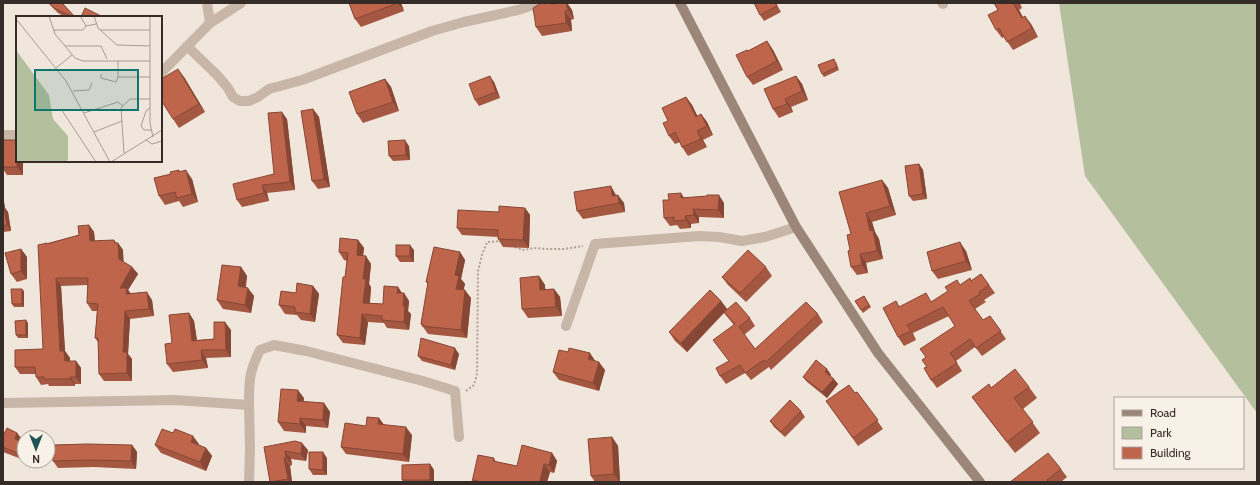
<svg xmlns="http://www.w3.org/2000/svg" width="1260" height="485" font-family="Cabin,sans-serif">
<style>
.green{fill:#b4bf9d}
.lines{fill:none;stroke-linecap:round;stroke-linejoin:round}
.path{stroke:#b4a093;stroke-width:2;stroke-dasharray:2 2;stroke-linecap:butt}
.street{stroke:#c8b6a9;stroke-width:10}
.secondary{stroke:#9c867a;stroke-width:10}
.wall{fill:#a45741}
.shaded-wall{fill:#864735}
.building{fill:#bf654c;stroke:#864735}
.inset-road{fill:none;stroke:#a69c94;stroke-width:1}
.view{fill:#0f766e;fill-opacity:0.15;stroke:#0f766e;stroke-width:2}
.inset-edge{fill:none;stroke:#352c28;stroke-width:2}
</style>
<rect width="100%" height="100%" fill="#f1e6dc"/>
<!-- green -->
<path class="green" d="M 1059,3 L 1257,3 L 1257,413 L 1085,176 Z"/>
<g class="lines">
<!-- path -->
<g class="path">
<path d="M 515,247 L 523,250 L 534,248 L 547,249 L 564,249 L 583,246"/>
<path d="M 466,391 L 474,385 L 477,374 L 478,271 L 482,255 L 487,242 L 502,241"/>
</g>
<!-- street -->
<g class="street">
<path d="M 942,3 L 943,4"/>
<path d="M 210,23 L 241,3"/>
<path d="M 187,46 L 217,75 L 228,88 L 233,97 L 240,101 L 249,101 L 258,97 L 269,89 L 302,80 L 432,31 L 464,22 L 518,10 L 539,3"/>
<path d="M 161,73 L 210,23 L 207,3"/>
<path d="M 3,135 L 17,135"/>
<path d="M 566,326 L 595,244 L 699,236 L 719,237 L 742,241 L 765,237 L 796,227"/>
<path d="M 3,403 L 175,400 L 249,405 L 250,449 L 249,482"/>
<path d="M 249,405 C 249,381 249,372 260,350 L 274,345 L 306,351 L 423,381 L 455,391 L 459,437"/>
</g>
<!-- secondary -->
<path class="secondary" d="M 680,3 L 796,227 L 878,353 L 980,482"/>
</g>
<!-- wall -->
<g class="wall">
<path d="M 48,3 L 62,3 L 75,17 L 65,17 L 58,13 Z"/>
<path d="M 349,3 L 401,3 L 404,11 L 361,27 L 355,19 Z"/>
<path d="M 556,3 L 567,3 L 572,10 L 574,19 L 571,20 L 572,31 L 542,36 L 536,27 L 551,4 Z"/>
<path d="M 754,3 L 776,3 L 781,12 L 764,21 L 760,15 Z"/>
<path d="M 994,3 L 1020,3 L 1022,8 L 1019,10 L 1023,17 L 1031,24 L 1038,37 L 1013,50 L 1004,37 L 1002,38 L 996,30 L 998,10 Z"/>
<path d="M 767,41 L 773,50 L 783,70 L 753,85 L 747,77 L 748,51 Z"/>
<path d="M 836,62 L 839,70 L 824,77 L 822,74 Z"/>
<path d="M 796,76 L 802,84 L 808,100 L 791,107 L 793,112 L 779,118 L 773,109 Z"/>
<path d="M 184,77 L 205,112 L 179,128 L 173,119 Z"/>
<path d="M 385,79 L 391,87 L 399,111 L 363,123 L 357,114 Z"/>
<path d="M 494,82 L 500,98 L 479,106 L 475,100 Z"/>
<path d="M 686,97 L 692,105 L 697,116 L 701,114 L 707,122 L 713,135 L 703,140 L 707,147 L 688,156 L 682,147 L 680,142 L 675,144 L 669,136 L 668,121 Z"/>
<path d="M 313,109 L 319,117 L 330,187 L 318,189 L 312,181 Z"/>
<path d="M 287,119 L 295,190 L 267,193 L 269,201 L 242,207 L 237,200 L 274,174 Z"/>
<path d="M 3,140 L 23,161 L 23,175 L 7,175 L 3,169 Z"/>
<path d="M 409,146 L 410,160 L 393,161 L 389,156 Z"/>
<path d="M 919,164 L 923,170 L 927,199 L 913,201 L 909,196 Z"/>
<path d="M 180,172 L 192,179 L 198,202 L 183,207 L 179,201 L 165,205 L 159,196 Z"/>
<path d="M 882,180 L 888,188 L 896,215 L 872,222 L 875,232 L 879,239 L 883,259 L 866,263 L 868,273 L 857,275 L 851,267 L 850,250 L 851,234 Z"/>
<path d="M 617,195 L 624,203 L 625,212 L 583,219 L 577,211 Z"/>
<path d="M 684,198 L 724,203 L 724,218 L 699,217 L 699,223 L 691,224 L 691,228 L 680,229 L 677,225 L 670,226 L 664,218 Z"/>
<path d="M 3,200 L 4,202 L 5,208 L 8,212 L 11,231 L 3,232 Z"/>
<path d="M 525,208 L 530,215 L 529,248 L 503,247 L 498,239 L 498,237 L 462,235 L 457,228 L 499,212 Z"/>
<path d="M 89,225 L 94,232 L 95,241 L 118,243 L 123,250 L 123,262 L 132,267 L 138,274 L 128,290 L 131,294 L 152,300 L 154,316 L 130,319 L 128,354 L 132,359 L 132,381 L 104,381 L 99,374 L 98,342 L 95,338 L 97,311 L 92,311 L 87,303 L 88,285 L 61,286 L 65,351 L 70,358 L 70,361 L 76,361 L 81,368 L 81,384 L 75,384 L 75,386 L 49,386 L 48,384 L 41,385 L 36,377 L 36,374 L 20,374 L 15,367 L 43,349 L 48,243 L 79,235 Z"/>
<path d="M 358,240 L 364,248 L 363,256 L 371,264 L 369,284 L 371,287 L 370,303 L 383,304 L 398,287 L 402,293 L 404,293 L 409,301 L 408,311 L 411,314 L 409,330 L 387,328 L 384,323 L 368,322 L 365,345 L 343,343 L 337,335 L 347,261 L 344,260 L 339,252 Z"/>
<path d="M 21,249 L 27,257 L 27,279 L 17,282 L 11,274 Z"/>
<path d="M 414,250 L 414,262 L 400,262 L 396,256 Z"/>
<path d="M 966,251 L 972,270 L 938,279 L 932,271 Z"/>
<path d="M 460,252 L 465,260 L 461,279 L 465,284 L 463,290 L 471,298 L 467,338 L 428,334 L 421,324 L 428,284 L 426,282 Z"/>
<path d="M 241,267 L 247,276 L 246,287 L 254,296 L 251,313 L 223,309 L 217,300 Z"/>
<path d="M 766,267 L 772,276 L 746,302 L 728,285 L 722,277 Z"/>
<path d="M 981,274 L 995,293 L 984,300 L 986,302 L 975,309 L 983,320 L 990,316 L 1006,339 L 982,356 L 975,347 L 956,361 L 962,371 L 937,388 L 931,380 L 927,367 L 926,357 L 955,326 L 949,316 L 913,333 L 916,340 L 904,346 L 898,337 L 896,301 L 899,306 L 932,302 L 972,280 Z"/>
<path d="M 539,276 L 545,285 L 545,289 L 554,289 L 560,297 L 562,316 L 528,318 L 522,309 Z"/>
<path d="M 313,286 L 319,294 L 315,322 L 301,320 L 297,315 L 285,314 L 279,305 L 296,293 Z"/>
<path d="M 24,291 L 24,307 L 14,307 L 12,304 Z"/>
<path d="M 864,296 L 871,307 L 863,313 L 855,301 Z"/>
<path d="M 721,301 L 727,309 L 750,318 L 755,326 L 744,335 L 755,349 L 818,314 L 823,322 L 771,370 L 769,367 L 751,380 L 745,373 L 726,384 L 720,376 L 729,361 L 734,325 L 724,313 L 687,352 L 675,341 L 669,332 Z"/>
<path d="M 189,313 L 194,321 L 197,340 L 214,339 L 231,330 L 231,357 L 206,358 L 208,368 L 173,372 L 167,364 L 172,343 Z"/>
<path d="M 28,323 L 28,338 L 18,338 L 16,335 Z"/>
<path d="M 459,354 L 455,370 L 422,361 L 418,356 Z"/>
<path d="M 595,361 L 605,370 L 599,391 L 559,380 L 553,372 Z"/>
<path d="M 827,369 L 831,375 L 830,376 L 838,384 L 827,398 L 807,382 L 803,377 Z"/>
<path d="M 1029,387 L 1037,398 L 1023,409 L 1040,433 L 1015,453 L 980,408 L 972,397 L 991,388 Z"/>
<path d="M 857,392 L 883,429 L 858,446 L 826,401 L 855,393 Z"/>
<path d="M 304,398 L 303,402 L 324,403 L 330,412 L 328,428 L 306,426 L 306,433 L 284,431 L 278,422 Z"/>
<path d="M 801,411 L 805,417 L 785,437 L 774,427 L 770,421 Z"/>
<path d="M 379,418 L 383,424 L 412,435 L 409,462 L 346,454 L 341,447 L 366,426 Z"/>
<path d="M 3,433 L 4,434 L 17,433 L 21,438 L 20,442 L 24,443 L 24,460 L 3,452 Z"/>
<path d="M 612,437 L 618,446 L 620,482 L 595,482 L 591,476 Z"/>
<path d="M 199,444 L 199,445 L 206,448 L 212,456 L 206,471 L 161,453 L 155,445 Z"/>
<path d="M 132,445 L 137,452 L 136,469 L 94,467 L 58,468 L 53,461 Z"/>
<path d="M 264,447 L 308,450 L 306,461 L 291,459 L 292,465 L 290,466 L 292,482 L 270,482 Z"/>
<path d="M 552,453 L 557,461 L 554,473 L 550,472 L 547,482 L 472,482 L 494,458 L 496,462 L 517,466 Z"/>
<path d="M 327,458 L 327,475 L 313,475 L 309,469 Z"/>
<path d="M 430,464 L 434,470 L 434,482 L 404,482 L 402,480 Z"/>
<path d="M 1061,469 L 1067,477 L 1061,482 L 1010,482 Z"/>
</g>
<!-- shaded-wall -->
<g class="shaded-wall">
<path d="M 398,3 L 401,3 L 404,11 Z"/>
<path d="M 566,3 L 567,3 L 572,10 L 574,19 L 568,10 Z"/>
<path d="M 1013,3 L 1019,10 L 1027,26 L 1022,18 Z"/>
<path d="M 565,11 L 571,20 L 572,31 L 566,23 Z"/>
<path d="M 1025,16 L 1031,24 L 1038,37 L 1032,28 Z"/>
<path d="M 767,41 L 773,50 L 783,70 L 777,61 Z"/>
<path d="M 178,69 L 184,77 L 205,112 L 199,104 Z"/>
<path d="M 490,76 L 494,82 L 500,98 L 496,92 Z"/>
<path d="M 796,76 L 802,84 L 808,100 L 802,91 Z"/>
<path d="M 385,79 L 391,87 L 399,111 L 393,102 Z"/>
<path d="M 686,97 L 692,105 L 702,125 L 696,117 Z"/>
<path d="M 785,99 L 791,107 L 793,112 L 787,104 Z"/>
<path d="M 313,109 L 319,117 L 330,187 L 324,179 Z"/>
<path d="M 282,112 L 287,119 L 295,190 L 290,182 Z"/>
<path d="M 701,114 L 707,122 L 713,135 L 707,126 Z"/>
<path d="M 697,131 L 703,140 L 707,147 L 701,139 Z"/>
<path d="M 405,140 L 409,146 L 410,160 L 406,155 Z"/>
<path d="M 17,161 L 23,161 L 23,175 L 17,167 Z"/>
<path d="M 919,164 L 923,170 L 927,199 L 923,194 Z"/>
<path d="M 186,170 L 192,179 L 198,202 L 192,194 Z"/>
<path d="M 882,180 L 888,188 L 896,215 L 890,206 Z"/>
<path d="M 262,185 L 267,193 L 269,201 L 264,193 Z"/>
<path d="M 611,186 L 616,195 L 618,204 L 612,196 Z"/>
<path d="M 681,193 L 686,201 L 681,198 Z"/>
<path d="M 618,195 L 624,203 L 625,212 L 619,203 Z"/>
<path d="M 719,195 L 724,203 L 724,218 L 718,210 Z"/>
<path d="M 3,200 L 4,202 L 5,208 L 8,212 L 11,231 L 7,225 L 3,210 Z"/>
<path d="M 525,208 L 530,215 L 529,248 L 523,240 Z"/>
<path d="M 693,209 L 699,217 L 699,223 L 694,215 Z"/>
<path d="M 866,213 L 872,222 L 875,232 L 879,239 L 883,259 L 877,251 L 870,231 Z"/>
<path d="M 685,216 L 691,224 L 691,228 L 686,220 Z"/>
<path d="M 89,225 L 94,232 L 95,248 L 90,241 Z"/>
<path d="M 114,240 L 118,245 L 118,243 L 123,250 L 124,266 L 119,259 Z"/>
<path d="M 358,240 L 364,248 L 362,263 L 357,255 Z"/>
<path d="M 960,242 L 966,251 L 972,270 L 966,261 Z"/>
<path d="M 410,245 L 414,250 L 414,262 L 410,256 Z"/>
<path d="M 21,249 L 27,257 L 27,279 L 21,271 Z"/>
<path d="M 460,252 L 465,260 L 461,279 L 465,284 L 462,297 L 456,289 L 455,275 Z"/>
<path d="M 860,254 L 866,263 L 868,273 L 862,265 Z"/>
<path d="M 366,256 L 371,264 L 369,284 L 371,287 L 369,311 L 363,303 L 363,279 Z"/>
<path d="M 132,267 L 138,274 L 128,290 L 132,295 L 131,302 L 120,288 Z"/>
<path d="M 241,267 L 247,276 L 244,295 L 238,286 Z"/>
<path d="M 539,276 L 545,285 L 546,298 L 540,290 Z"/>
<path d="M 56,278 L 61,286 L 65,351 L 70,358 L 70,368 L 65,361 L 60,351 Z"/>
<path d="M 313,286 L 319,294 L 315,322 L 310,314 Z"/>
<path d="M 398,287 L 403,295 L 397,293 Z"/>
<path d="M 248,288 L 254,296 L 251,313 L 245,305 Z"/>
<path d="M 22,289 L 24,291 L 24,307 L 22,304 Z"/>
<path d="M 554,289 L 560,297 L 562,316 L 556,307 Z"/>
<path d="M 465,290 L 471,298 L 467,338 L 461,330 Z"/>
<path d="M 147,292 L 152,300 L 154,316 L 149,309 Z"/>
<path d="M 404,293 L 409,301 L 408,311 L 411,314 L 409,330 L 404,322 L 403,306 Z"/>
<path d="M 721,301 L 727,309 L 687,352 L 681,343 Z"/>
<path d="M 125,311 L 130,319 L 128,354 L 132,359 L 132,381 L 127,373 L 123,352 Z"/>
<path d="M 189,313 L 194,321 L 198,349 L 192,341 Z"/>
<path d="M 362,314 L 368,322 L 365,345 L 360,338 Z"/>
<path d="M 26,320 L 28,323 L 28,338 L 26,335 Z"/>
<path d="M 225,322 L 231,330 L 231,357 L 226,350 Z"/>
<path d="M 455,348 L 459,354 L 455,370 L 451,365 Z"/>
<path d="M 201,350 L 206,358 L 208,368 L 202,360 Z"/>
<path d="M 590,353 L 596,362 L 588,359 Z"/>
<path d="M 76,361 L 81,368 L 81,384 L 76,377 Z"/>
<path d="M 599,362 L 605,370 L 599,391 L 593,383 Z"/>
<path d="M 827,369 L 831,375 L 829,378 L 825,372 Z"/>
<path d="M 70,377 L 75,384 L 75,386 L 70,379 Z"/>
<path d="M 834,379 L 838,384 L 827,398 L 822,392 Z"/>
<path d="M 298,390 L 304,398 L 303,410 L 297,401 Z"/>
<path d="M 324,403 L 330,412 L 328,428 L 323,420 Z"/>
<path d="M 300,418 L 306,426 L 306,433 L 300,424 Z"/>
<path d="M 379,418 L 385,426 L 378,424 Z"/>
<path d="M 406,427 L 412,435 L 409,462 L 403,454 Z"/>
<path d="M 17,433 L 21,438 L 19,445 L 15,439 Z"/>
<path d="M 193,436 L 199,444 L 197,450 L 191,442 Z"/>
<path d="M 612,437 L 618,446 L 620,482 L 614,474 Z"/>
<path d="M 302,443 L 308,450 L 306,461 L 301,454 Z"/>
<path d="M 132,445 L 137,452 L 136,469 L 131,461 Z"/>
<path d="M 206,448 L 212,456 L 206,471 L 200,462 Z"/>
<path d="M 285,451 L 291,459 L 292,465 L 286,458 Z"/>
<path d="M 323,452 L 327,458 L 327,475 L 323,470 Z"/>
<path d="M 552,453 L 557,461 L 554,473 L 549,465 Z"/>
<path d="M 284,458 L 290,466 L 292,482 L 290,482 L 288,479 Z"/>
<path d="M 430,464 L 434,470 L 434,482 L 432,482 L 430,480 Z"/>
<path d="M 544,464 L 550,472 L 547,482 L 540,482 L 540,481 Z"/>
</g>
<!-- building -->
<g class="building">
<path d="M 49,3 L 62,3 L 75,17 L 73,17 L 54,8 Z"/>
<path d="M 349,3 L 398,3 L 355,19 Z"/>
<path d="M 541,3 L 551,3 L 551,4 L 566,3 L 568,10 L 565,11 L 566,23 L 536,27 L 533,8 Z"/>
<path d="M 754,3 L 775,3 L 777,6 L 760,15 Z"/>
<path d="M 994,3 L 1013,3 L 1022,18 L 1025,16 L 1032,28 L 1007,42 L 999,28 L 996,30 L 988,15 L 998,10 Z"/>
<path d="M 85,8 L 103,17 L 81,17 Z"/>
<path d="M 767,41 L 777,61 L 747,77 L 736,55 L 747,50 L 748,51 Z"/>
<path d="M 834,59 L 837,67 L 822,74 L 818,65 Z"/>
<path d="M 178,69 L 199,104 L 173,119 L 161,100 L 161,79 Z"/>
<path d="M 490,76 L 496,92 L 475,100 L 469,84 Z"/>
<path d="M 796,76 L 802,91 L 785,99 L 787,104 L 773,109 L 764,89 Z"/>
<path d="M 385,79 L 393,102 L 357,114 L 349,92 Z"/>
<path d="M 686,97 L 696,117 L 701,114 L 707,126 L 697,131 L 701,139 L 682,147 L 675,132 L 669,136 L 663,123 L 668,121 L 662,108 Z"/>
<path d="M 313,109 L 324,179 L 312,181 L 301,111 Z"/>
<path d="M 282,112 L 290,182 L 262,185 L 264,193 L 237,200 L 233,184 L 274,174 L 268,113 Z"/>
<rect x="3" y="140" width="14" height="27"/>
<path d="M 405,140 L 406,155 L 389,156 L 388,141 Z"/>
<path d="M 919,164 L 923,194 L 909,196 L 905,166 Z"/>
<path d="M 179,170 L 179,172 L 186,170 L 192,194 L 177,198 L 175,192 L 159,196 L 154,178 L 171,174 L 170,172 Z"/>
<path d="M 882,180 L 890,206 L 866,213 L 870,231 L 873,230 L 877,251 L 860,254 L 862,265 L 851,267 L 848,251 L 850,250 L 847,235 L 851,234 L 839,192 Z"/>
<path d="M 611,186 L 612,196 L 618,195 L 619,203 L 577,211 L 574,192 Z"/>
<path d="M 681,193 L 681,198 L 707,196 L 707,195 L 719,195 L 718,210 L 693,209 L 694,215 L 685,216 L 686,220 L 674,221 L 674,217 L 664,218 L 663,200 L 669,200 L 668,194 Z"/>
<path d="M 499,206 L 525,208 L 523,240 L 498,239 L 498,230 L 457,228 L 458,210 L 499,212 Z"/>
<path d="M 3,207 L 4,207 L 7,225 L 3,226 Z"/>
<path d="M 89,225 L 90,241 L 114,240 L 115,243 L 118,243 L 119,259 L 132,267 L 120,288 L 127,288 L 126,294 L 147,292 L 149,309 L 125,311 L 123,352 L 127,352 L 127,373 L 99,374 L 98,338 L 95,338 L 98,304 L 87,303 L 88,278 L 56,278 L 60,351 L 64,351 L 65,361 L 76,361 L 76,377 L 70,377 L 70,379 L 44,379 L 44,377 L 36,377 L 35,367 L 15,367 L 15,350 L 43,349 L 38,245 L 47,243 L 47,244 L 79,235 L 78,226 Z"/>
<path d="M 340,238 L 358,240 L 357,255 L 366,256 L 363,279 L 366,279 L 363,303 L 383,304 L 384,286 L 398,287 L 397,293 L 404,293 L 403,306 L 405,306 L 404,322 L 382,320 L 382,316 L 362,314 L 360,338 L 337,335 L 343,277 L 345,277 L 348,253 L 339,252 Z"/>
<path d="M 960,242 L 966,261 L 932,271 L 927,252 Z"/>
<rect x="396" y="245" width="14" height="11"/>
<path d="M 434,247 L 460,252 L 455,275 L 459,276 L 456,289 L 465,290 L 461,330 L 422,326 L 423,324 L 421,324 L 428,282 L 426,282 Z"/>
<path d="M 21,249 L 21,271 L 11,274 L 5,253 Z"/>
<path d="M 748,250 L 766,267 L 740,293 L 722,277 Z"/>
<path d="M 222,265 L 241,267 L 238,286 L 248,288 L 245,305 L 217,300 Z"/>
<path d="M 981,274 L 989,285 L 979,292 L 980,294 L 969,301 L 983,320 L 990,316 L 1001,331 L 976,348 L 970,339 L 950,353 L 957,363 L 931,380 L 924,368 L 927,367 L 922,360 L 926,357 L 920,349 L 955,326 L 943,307 L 907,325 L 911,331 L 898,337 L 883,308 L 896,301 L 899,307 L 926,293 L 931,302 L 948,291 L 945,287 L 957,280 L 960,285 L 970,278 L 971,281 Z"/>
<path d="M 539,276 L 540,290 L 554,289 L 556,307 L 522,309 L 520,278 Z"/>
<path d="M 297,283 L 313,286 L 310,314 L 295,312 L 295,307 L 279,305 L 281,291 L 296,293 Z"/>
<path d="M 11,289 L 22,289 L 22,304 L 12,304 Z"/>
<path d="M 710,290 L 721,301 L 681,343 L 669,332 Z"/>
<path d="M 864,296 L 869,305 L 861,310 L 855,301 Z"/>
<path d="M 736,302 L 750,318 L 739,327 L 755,349 L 806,302 L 818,314 L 766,362 L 764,360 L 745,373 L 740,365 L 720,376 L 716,368 L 729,361 L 713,340 L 735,324 L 724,312 Z"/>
<path d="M 189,313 L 192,341 L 214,339 L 214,322 L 225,322 L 226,350 L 201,350 L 202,360 L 167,364 L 165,344 L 172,343 L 169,315 Z"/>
<path d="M 26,320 L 26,335 L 16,335 L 15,321 Z"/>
<path d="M 421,338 L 455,348 L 451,365 L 418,356 Z"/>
<path d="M 569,348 L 590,353 L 588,359 L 599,362 L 593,383 L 553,372 L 559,350 L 568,352 Z"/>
<path d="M 816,360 L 827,369 L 825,372 L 834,379 L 822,392 L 803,377 Z"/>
<path d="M 1015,369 L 1029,387 L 1014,398 L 1033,422 L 1007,442 L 972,397 L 989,384 L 991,388 Z"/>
<path d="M 849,385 L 855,393 L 857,392 L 878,420 L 853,438 L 826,401 Z"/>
<path d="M 281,389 L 298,390 L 297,401 L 324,403 L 323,420 L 300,418 L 300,424 L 278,422 Z"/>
<path d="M 790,400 L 801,411 L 781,432 L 770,421 Z"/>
<path d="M 367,417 L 379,418 L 378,424 L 406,427 L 403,454 L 341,447 L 345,423 L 366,426 Z"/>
<path d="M 7,428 L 17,433 L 15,439 L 24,443 L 24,456 L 3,447 L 3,433 L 4,434 Z"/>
<path d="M 162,429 L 173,433 L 175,429 L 193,436 L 191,442 L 206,448 L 200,462 L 155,445 Z"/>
<path d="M 612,437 L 614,474 L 591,476 L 588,439 Z"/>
<path d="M 295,441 L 302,443 L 301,454 L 285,451 L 286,458 L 284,458 L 288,479 L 270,482 L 264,447 Z"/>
<path d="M 88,444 L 132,445 L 131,461 L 89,460 L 53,461 L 53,445 Z"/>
<path d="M 522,445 L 552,453 L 549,465 L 544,464 L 540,481 L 544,482 L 481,482 L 474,480 L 475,482 L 472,482 L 478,455 L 494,458 L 493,461 L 517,466 Z"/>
<path d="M 309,452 L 323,452 L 323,470 L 309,469 Z"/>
<path d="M 1048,453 L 1061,469 L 1047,480 L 1049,482 L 1010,482 Z"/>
<path d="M 430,464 L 430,480 L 402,480 L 402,465 Z"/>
</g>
<!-- overview -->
<g transform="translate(16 16)">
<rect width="146" height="146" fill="#f1e6dc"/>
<path d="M 0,34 L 33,79 L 37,103 L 52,120 L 52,144 L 50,146 L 0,146 Z" fill="#b4bf9d"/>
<path class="inset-road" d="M 33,0 L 39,18 L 59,42 L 67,45 L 102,45M 64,0 L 70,10 L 80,8M 78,0 L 82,12 L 101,29 L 134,30M 134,0 L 134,107 L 137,121M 0,3 L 50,65 L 94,146M 37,14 L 67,14 L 70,10M 84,14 L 134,14M 49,30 L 85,30 L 91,43M 40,52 L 56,39M 85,58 L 85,62 L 100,66 L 102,61M 134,61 L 102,61 L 102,45 L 134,45M 57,75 L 73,74 L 76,67M 134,92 L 130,95 L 125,110 L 128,114 L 135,114M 45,93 L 80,146M 68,97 L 102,86 L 107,90M 78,116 L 106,105M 130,124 L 136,128 L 146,125M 108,137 L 105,92 L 114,83 L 134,83M 95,146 L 146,114"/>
<path class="view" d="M 19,54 L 122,54 L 122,94 L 19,94 Z"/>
<rect width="146" height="146" class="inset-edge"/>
</g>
<!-- border -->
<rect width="1260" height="485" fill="none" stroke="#352c28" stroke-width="8"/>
<!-- legend -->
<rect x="1114" y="397" width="130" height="72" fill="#f8f1e8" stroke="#aaa29b"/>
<rect x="1122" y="410" width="20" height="6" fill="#9c867a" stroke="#aaa29b"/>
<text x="1150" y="417" font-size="12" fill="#352c28">Road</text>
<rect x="1122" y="427" width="20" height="12" fill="#b4bf9d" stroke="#aaa29b"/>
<text x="1150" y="437" font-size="12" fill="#352c28">Park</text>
<rect x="1122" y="447" width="20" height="12" fill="#bf654c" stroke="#aaa29b"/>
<text x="1150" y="457" font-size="12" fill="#352c28">Building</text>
<!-- north arrow -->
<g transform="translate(36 449) rotate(180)"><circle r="19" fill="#f8f1e8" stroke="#aaa29b"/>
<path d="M0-3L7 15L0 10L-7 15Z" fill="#205355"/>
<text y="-6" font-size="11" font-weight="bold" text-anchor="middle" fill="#352c28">N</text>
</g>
</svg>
